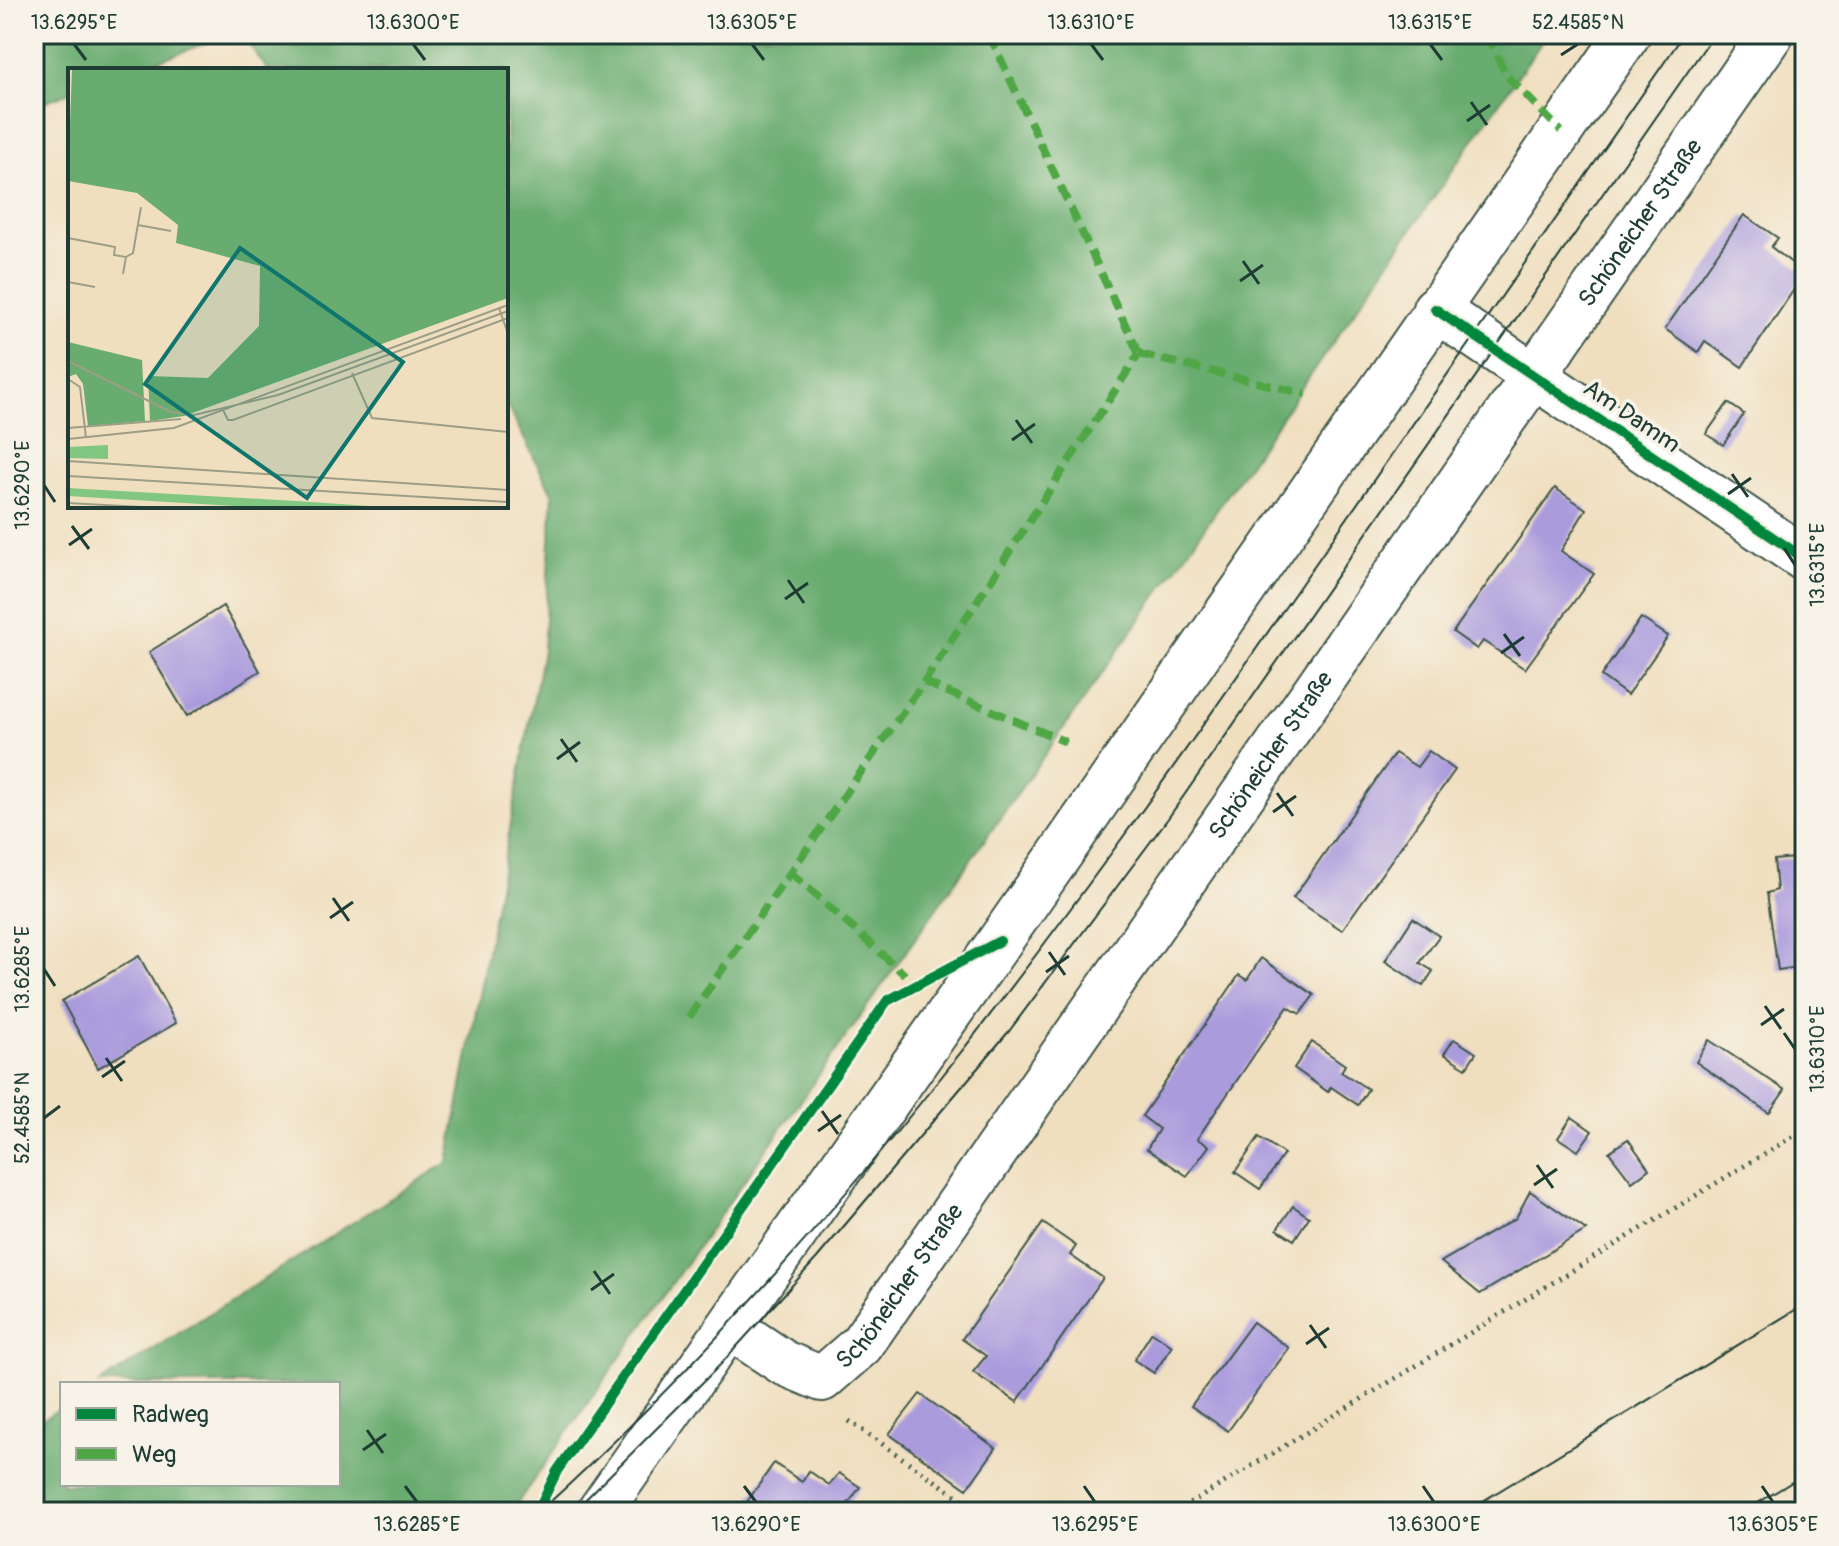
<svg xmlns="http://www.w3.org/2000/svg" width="1839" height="1546" font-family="Pangolin,sans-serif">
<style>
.forest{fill:#69ac6f;stroke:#447452;stroke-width:2}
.building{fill:#aa9bdd}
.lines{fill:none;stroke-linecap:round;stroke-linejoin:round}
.minor-casing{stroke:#3e5549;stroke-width:48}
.major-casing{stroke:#3e5549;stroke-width:48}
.path{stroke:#3e5549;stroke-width:5;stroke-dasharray:2 6;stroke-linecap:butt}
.minor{stroke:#fff;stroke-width:44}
.major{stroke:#fff;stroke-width:44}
.tram{stroke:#1f3d34;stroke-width:2}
.quiet{stroke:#4fa644;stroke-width:8;stroke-dasharray:16 8;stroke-linecap:butt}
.cycleway-casing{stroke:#f7f3e8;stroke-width:15}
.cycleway{stroke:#00873e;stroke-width:10}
.ticks{fill:none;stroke:#1f3d34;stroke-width:3}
.labels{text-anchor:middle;stroke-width:7;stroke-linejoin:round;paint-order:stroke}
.street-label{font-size:24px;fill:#1f3d34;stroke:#f7f3e8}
.inset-road{fill:none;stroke:#9c9e87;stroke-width:2}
.view{fill:#0f766e;fill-opacity:0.15;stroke:#0f766e;stroke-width:4}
.inset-edge{fill:none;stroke:#1f3d34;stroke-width:4}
.neatline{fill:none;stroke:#1f3d34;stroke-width:3}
.ticks-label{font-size:20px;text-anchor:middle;fill:#1f3d34}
</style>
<rect width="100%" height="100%" fill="#f7f3e8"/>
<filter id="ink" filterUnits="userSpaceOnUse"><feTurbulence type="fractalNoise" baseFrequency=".0125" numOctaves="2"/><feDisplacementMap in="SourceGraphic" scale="16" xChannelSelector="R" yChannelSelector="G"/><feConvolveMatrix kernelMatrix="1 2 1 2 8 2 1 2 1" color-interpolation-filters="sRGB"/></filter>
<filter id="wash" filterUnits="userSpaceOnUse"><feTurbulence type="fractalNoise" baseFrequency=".006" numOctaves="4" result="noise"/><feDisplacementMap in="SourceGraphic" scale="32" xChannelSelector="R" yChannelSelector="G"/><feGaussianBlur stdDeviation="1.8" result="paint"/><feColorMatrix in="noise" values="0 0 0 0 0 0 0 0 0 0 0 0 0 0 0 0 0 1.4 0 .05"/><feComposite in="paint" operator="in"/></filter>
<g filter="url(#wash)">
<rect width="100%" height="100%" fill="#f0dfbf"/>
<!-- forest -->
<g class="forest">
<path d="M 34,34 L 231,34 L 132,70 L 70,70 L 70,92 L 34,106 Z"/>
<path d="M 241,34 L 1547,34 L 1201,533 L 511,1512 L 34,1512 L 34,1425 L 62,1407 L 62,1484 L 338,1484 L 338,1384 L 99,1384 L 448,1162 L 543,650 L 553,495 L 506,403 L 506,70 L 268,70 Z"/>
</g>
<g id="blocks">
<!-- building -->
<g class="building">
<path d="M 1744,215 L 1778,238 L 1771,247 L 1805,273 L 1742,367 L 1705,341 L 1698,352 L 1665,329 Z"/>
<path d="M 1728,403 L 1744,414 L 1723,445 L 1706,434 Z"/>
<path d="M 1555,488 L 1586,509 L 1561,551 L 1594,574 L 1525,669 L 1483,641 L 1477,649 L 1453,632 Z"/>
<path d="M 223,606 L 260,671 L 187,716 L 149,652 Z"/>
<path d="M 1641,618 L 1668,636 L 1627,695 L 1601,676 Z"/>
<path d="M 1429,751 L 1455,770 L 1342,930 L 1293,898 L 1395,753 L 1417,767 Z"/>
<path d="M 1805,857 L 1805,966 L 1778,970 L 1767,893 L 1777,890 L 1774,860 Z"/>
<path d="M 1413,918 L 1439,936 L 1420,963 L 1433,971 L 1423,986 L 1385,961 Z"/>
<path d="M 139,956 L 176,1023 L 98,1068 L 62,1001 Z"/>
<path d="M 1261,958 L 1314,995 L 1300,1014 L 1288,1007 L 1261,1045 L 1197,1139 L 1209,1146 L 1187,1176 L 1147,1149 L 1159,1129 L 1142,1116 L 1239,975 L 1247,980 Z"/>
<path d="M 1454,1039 L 1476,1053 L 1466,1068 L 1444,1054 Z"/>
<path d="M 1709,1040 L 1785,1090 L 1769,1113 L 1696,1062 Z"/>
<path d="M 1312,1042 L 1345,1065 L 1341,1072 L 1368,1089 L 1358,1105 L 1331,1087 L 1328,1092 L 1294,1068 Z"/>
<path d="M 1572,1117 L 1592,1131 L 1578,1151 L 1558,1138 Z"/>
<path d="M 1259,1137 L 1284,1154 L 1260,1189 L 1235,1172 Z"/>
<path d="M 1628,1139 L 1649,1169 L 1632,1182 L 1609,1152 Z"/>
<path d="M 1530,1191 L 1586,1230 L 1480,1294 L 1441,1262 L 1516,1218 Z"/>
<path d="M 1293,1206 L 1309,1217 L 1294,1240 L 1277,1229 Z"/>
<path d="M 1043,1223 L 1076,1246 L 1070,1255 L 1103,1278 L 1017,1402 L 973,1372 L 986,1356 L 962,1339 Z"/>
<path d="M 1253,1322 L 1289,1348 L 1228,1431 L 1191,1406 Z"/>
<path d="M 1152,1332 L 1172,1346 L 1154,1373 L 1134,1360 Z"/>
<path d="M 920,1394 L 996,1448 L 967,1489 L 889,1434 Z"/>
<path d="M 774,1463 L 802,1482 L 809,1471 L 829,1485 L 839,1473 L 860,1487 L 842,1512 L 740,1512 Z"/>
</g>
</g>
</g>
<g filter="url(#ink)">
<use href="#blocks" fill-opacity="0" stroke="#3e5549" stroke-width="2"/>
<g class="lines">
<defs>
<g id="minor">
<path d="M 1435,309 L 1805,559"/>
<path id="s1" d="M 730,1327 L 784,1363 L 822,1379 L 861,1345 L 1771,34"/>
</g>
<path id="major" d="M 599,1512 L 1000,941 L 1628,34"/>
</defs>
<!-- minor casing -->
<use href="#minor" class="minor-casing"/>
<!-- major casing -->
<use href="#major" class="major-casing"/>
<!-- path -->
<g class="path">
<path d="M 849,1421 L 980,1512"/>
<path d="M 1176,1512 L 1805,1129"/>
</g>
<!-- minor -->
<use href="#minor" class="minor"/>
<!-- major -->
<use href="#major" class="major"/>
<!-- tram -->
<g class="tram">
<path d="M 539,1512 C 831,1248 1063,928 1286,606 C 1419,415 1552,225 1684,34"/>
<path d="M 573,1512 L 720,1365 L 817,1258 L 1010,1030 L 1169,817 L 1714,34"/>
<path d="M 1465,1512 L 1805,1304"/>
<path d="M 1743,1512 L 1805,1474"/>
</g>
<!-- quiet -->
<g class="quiet">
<path d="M 989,34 L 1139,354"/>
<path d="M 1486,34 L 1507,76 L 1561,131"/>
<path d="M 1139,354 L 1306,394"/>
<path d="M 924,682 L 1066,742"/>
<path d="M 790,872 L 905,975"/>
<path d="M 689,1017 L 924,682 L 1139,354"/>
</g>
<defs>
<g id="cycleway">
<path d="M 1435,309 L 1805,559"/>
<path d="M 537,1512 L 557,1471 L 887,1001 L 1000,941"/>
</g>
</defs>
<!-- cycleway casing -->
<use href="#cycleway" class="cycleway-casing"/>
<!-- cycleway -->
<use href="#cycleway" class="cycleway"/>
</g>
</g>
<!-- ticks -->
<path class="ticks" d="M 74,44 L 86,60M 413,44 L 425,60M 752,44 L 764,60M 1091,44 L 1103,60M 1430,44 L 1442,60M 1561,55 L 1578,44M 1471,102 L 1487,125M 1467,121 L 1490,105M 1243,261 L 1259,284M 1240,281 L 1263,265M 1016,420 L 1032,443M 1012,440 L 1035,424M 1732,474 L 1748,497M 44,485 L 55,502M 1728,494 L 1751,478M 72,526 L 89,549M 69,545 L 92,529M 1784,548 L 1795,565M 788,580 L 804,603M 785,599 L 808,583M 1504,634 L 1520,656M 1501,653 L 1524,637M 561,739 L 577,762M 557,759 L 580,742M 1277,793 L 1293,816M 1273,812 L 1296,796M 333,898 L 349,921M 330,918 L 353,902M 1049,952 L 1065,975M 44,969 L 55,986M 1046,972 L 1069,956M 1765,1006 L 1781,1029M 1761,1025 L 1784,1009M 1784,1033 L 1795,1049M 106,1058 L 122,1081M 102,1077 L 125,1061M 822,1111 L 838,1134M 44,1118 L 60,1106M 818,1131 L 841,1115M 1537,1165 L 1553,1188M 1534,1185 L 1557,1169M 594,1271 L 610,1294M 591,1290 L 614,1274M 1310,1325 L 1326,1348M 1306,1344 L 1329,1328M 367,1430 L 383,1453M 363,1450 L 386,1434M 405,1486 L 417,1502M 744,1486 L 756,1502M 1084,1486 L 1095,1502M 1423,1486 L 1434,1502M 1762,1486 L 1773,1502"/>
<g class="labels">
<!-- street labels -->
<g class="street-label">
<text dy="8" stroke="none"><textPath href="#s1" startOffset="1524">Schöneicher Straße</textPath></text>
<text transform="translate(1632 416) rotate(34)" y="8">Am Damm</text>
<text dy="8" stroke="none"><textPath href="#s1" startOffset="876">Schöneicher Straße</textPath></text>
<text dy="8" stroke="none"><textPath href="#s1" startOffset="228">Schöneicher Straße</textPath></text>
</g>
</g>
<!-- overview -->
<g transform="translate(68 68)">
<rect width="440" height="440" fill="#f0dfbf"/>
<path d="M 40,377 L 40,391 L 0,390 L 0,379 ZM 0,420 L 228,433 L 331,440 L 166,438 L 0,428 Z" fill="#82c781"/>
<path d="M 4,0 L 440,0 L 440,230 L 116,348 L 82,353 L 80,308 L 140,310 L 191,258 L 192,198 L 108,175 L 110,157 L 69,125 L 0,113 ZM 0,274 L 74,292 L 77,353 L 20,358 L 15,316 L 8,306 L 0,309 Z" fill="#69ac6f"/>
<path class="inset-road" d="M 70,157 L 103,163M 0,170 L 47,179 L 46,187 L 58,189 L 55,206M 58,189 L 65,185 L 73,139M 0,214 L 27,219M 431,240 L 440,266M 0,293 L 103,344 L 126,347 L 210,327 L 440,243M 284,305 L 304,350 L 440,364M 0,311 L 12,319 L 18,370M 155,342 L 160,352 L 165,352 L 440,250M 0,360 L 113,351M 0,371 L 106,360 L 440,237M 0,393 L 440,422M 0,408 L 440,434M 0,435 L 92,440"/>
<path class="view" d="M 172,180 L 335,294 L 239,430 L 77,316 Z"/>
<rect width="440" height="440" class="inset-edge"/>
</g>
<!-- margin -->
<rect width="1839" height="1546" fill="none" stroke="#f7f3e8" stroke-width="88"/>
<!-- legend -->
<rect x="60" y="1382" width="280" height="104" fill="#f7f3e8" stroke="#a1aaa0" stroke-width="2"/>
<rect x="76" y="1408" width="40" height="12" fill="#00873e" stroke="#a1aaa0" stroke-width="2"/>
<text x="132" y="1422" font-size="24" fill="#1f3d34">Radweg</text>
<rect x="76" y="1448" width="40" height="12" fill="#4fa644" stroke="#a1aaa0" stroke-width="2"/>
<text x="132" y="1462" font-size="24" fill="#1f3d34">Weg</text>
<rect x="44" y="44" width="1751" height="1458" class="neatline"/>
<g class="ticks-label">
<text x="74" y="29">13.6295°E</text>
<text x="413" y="29">13.6300°E</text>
<text x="752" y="29">13.6305°E</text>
<text x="1091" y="29">13.6310°E</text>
<text x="1430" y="29">13.6315°E</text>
<text x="1578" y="29">52.4585°N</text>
<text transform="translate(22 485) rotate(-90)" y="7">13.6290°E</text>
<text transform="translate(1817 565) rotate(-90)" y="7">13.6315°E</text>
<text transform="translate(22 969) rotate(-90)" y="7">13.6285°E</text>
<text transform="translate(1817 1049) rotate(-90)" y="7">13.6310°E</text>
<text transform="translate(22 1118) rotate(-90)" y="7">52.4585°N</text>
<text x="417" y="1531">13.6285°E</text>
<text x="756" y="1531">13.6290°E</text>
<text x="1095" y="1531">13.6295°E</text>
<text x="1434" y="1531">13.6300°E</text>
<text x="1773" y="1531">13.6305°E</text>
</g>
</svg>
